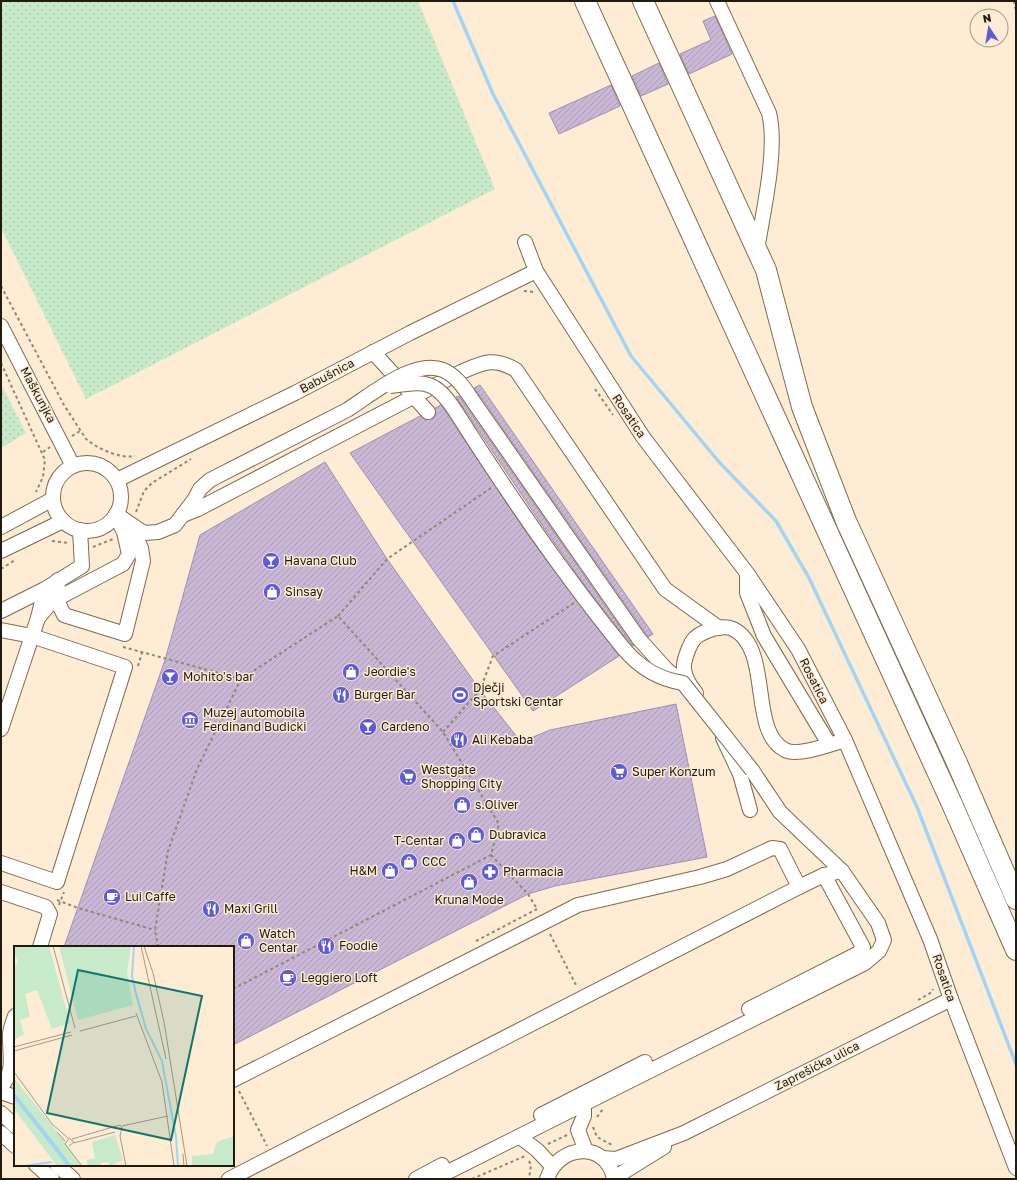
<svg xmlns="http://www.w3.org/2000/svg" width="1017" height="1180" font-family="'Golos Text',sans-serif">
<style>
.grass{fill:url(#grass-dots)}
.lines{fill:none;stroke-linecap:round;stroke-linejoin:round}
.stream{stroke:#a0d6f3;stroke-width:3.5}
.building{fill:url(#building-hatch);stroke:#a18fac}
.minor-casing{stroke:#7d6b4f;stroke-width:16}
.highway-casing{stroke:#7d6b4f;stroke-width:22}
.path{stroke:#928673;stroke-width:2;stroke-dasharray:3 3;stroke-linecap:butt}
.minor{stroke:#fff;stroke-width:14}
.highway{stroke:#fff;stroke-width:20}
.minor-bridge-casing{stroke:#7d6b4f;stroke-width:16;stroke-linecap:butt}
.minor-bridge{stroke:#fff;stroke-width:14}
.labels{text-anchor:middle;stroke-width:3;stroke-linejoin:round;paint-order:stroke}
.street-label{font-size:12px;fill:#211a0e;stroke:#feedd4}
.poi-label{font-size:12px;fill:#211a0e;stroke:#feedd4;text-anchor:start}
.inset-river{fill:none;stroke:#a0d6f3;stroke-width:2}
.inset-road{fill:none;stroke:#a69985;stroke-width:1}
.view{fill:#0f766e;fill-opacity:0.15;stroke:#0f766e;stroke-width:2}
.inset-edge{fill:none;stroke:#211a0e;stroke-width:2}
</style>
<defs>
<pattern id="grass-dots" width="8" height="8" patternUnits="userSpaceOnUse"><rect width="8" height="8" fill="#c7eacb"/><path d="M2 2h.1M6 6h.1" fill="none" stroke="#abc8ad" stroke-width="1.8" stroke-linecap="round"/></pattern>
<pattern id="building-hatch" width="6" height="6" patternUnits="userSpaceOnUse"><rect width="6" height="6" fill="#cab7d6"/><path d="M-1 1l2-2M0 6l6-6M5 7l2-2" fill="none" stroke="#ad9db6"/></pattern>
</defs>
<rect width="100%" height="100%" fill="#feedd4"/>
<!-- grass -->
<g class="grass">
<path d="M 1,1 L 418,1 L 495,189 L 86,399 L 1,228 Z"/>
<path d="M 1,384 L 26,433 L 1,448 Z"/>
</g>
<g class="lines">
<!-- stream -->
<path class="stream" d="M 453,1 L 493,94 L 631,356 L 719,462 L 776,521 L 809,578 L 917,807 L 1016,1064"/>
</g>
<!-- building -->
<g class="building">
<path d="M 715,16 L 732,54 L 689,74 L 680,54 L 711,40 L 703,21 Z"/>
<path d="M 659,63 L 668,84 L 641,96 L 632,76 Z"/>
<path d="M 611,85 L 620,106 L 559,134 L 549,113 Z"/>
<path d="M 480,385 L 653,634 L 648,637 L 646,634 L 480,396 L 474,388 Z"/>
<path d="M 459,396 L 632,644 L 634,646 L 630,644 L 586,587 L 544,528 L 456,397 Z"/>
<path d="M 441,405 L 530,538 L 619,656 L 533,711 L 350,453 L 420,416 L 426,420 L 433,418 L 436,414 L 435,408 Z"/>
<path d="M 325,462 L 387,559 L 480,690 L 521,742 L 550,730 L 676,704 L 707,857 L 555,886 L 528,894 L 233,1045 L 233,947 L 64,947 L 165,660 L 200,535 Z"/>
</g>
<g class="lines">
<defs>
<g id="minor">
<path d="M 717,1 L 769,113 C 778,149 763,212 757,250"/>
<path d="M 525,242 L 536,271 L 643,437 L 747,573 L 798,649 L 845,740 L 930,939 L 951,999 L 1016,1168"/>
<path d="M 1,326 L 73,466"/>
<path d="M 373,352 L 428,412"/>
<path d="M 473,401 L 639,639 L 667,670 L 683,683"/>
<path d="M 456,412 C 508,494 563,574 624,649"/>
<circle cx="87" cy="497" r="34"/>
<path d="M 117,480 L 295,393 L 410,333 L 536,271"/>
<path d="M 116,514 L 144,533 L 158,532 L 175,525 L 194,500 L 200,489 L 210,480 L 347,410"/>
<path d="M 183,515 L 198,509 L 459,373 C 482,363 493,356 516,370 L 665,589 L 719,628"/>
<path d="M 1,527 L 53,499"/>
<path d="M 1,551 L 63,521"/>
<path d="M 747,574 L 747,593 L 764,636 L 829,744"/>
<path d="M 58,580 L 57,600 L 64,615 L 125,634 L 143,561 L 141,548 L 130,524"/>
<path d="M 1,611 L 45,589 L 82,566 L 80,530"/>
<path d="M 38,618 L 48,606 L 64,595 L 123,564 L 129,554 L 124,532 L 118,520"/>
<path d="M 1,630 L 32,636 L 125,667 L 57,882 L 1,863"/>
<path d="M 696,693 C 690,686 685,678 684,669 C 683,661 690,643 695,638 C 703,631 722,624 733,629 C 773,649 748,731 785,750 C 797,757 832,744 845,740"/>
<path d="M 1,729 L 38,618 L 45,589"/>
<path d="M 723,738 L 740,774 L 750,810"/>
<path d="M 1,892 L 46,907 L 50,914 L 40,947"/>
<path d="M 749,1009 L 859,953 L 863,947 L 824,875"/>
<path d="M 233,1080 L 578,905 L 700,877 L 727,869 L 772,848 L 780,849 L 799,887"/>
<path d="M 1,1086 C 16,1073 9,1051 10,1034 C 10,1029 13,1022 15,1016"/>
<path d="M 1,1092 L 15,1097"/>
<path d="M 584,1104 L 584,1116 L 578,1130 L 586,1151"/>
<path d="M 1,1113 L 15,1126"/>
<path d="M 541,1115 L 645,1062"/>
<path d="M 1,1133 L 15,1146"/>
<path d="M 520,1137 L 537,1150 L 552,1166"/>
<path d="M 602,1158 L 616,1159 L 684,1133 L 951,999"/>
<path d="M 36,1165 L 52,1179"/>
<path d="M 57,1165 L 73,1179"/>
<path d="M 229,1179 L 799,887 L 824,875 L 842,871"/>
<path d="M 416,1179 L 442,1165"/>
<path d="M 434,1179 L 865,963 L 879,951 L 884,940 L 878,923 L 842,871 L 780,812 L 752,770"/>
<path d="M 547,1179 C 559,1143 607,1141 614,1179"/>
<path d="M 618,1179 L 622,1173 L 664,1147"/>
</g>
<g id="highway">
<path d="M 585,1 L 952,804 L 1016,950"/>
<path d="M 643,1 L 766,270 L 802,407 L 846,521 L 957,763 L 1016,899"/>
</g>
</defs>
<!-- minor casing -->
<use href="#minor" class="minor-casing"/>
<!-- highway casing -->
<use href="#highway" class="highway-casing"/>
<!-- path -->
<g class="path">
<path d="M 1014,1 L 1016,11"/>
<path d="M 1,286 L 64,405 L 86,439 C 98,449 120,459 135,456"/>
<path d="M 524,291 L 534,292"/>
<path d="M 1,363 L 45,460 L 43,477 L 36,492"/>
<path d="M 595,389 L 613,415"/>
<path d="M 72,436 L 80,431"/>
<path d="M 43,452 L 50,447"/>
<path d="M 136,512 L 144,491 L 152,483 L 191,459"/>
<path d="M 52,541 L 69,543"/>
<path d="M 93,547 L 113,539"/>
<path d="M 1,569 L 15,560"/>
<path d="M 338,616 L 387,559 L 491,488"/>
<path d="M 123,647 L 241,679"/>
<path d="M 138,666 L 142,653"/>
<path d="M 443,732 L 480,690 L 493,656 L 574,603"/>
<path d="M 491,855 L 528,894 L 537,909"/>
<path d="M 57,900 L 78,908 L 155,930"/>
<path d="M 59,905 L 64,892"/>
<path d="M 550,934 L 577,987"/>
<path d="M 476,941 L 537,909"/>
<path d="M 158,947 L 155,930 L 168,851 L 197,769 L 241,679 L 338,616 L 443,732 L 499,824 L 491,855 L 233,989"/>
<path d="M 918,1000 L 932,992 L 933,989"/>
<path d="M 239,1091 L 267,1146"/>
<path d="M 597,1117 L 603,1109"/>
<path d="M 593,1127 L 597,1137 L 612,1145"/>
<path d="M 548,1144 L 567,1135"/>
<path d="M 529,1161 L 531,1165 L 529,1179"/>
<path d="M 472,1179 L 525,1156"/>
</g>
<!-- minor -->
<use href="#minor" class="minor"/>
<!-- highway -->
<use href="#highway" class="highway"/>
<defs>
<g id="minor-bridge">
<path d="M 390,386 C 427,381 435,380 456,412"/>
<path d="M 347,410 C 371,395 414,358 443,370 C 457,376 465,389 473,401"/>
<path d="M 624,649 C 640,668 658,679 683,683 L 752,770"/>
</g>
</defs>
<!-- minor-bridge casing -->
<use href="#minor-bridge" class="minor-bridge-casing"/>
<!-- minor-bridge -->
<use href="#minor-bridge" class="minor-bridge"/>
</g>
<!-- icons -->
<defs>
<symbol id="bar-disc" viewBox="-11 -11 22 22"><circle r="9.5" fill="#5d5cd4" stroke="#feedd4"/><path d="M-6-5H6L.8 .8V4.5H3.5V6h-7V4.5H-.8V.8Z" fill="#fff"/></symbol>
<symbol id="shop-disc" viewBox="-11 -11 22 22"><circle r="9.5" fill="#5d5cd4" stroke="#feedd4"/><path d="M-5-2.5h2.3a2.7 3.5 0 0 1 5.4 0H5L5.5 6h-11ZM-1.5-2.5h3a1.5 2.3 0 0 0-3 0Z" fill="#fff"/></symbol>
<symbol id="restaurant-disc" viewBox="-11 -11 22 22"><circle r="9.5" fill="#5d5cd4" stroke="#feedd4"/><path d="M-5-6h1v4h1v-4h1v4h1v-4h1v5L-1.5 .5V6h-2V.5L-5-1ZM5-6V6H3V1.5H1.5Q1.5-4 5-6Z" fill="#fff"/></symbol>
<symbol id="stadium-disc" viewBox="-11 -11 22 22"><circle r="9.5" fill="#5d5cd4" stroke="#feedd4"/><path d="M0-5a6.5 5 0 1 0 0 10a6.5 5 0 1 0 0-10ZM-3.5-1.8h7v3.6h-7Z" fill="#fff"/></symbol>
<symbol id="museum-disc" viewBox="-11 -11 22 22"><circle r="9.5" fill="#5d5cd4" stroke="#feedd4"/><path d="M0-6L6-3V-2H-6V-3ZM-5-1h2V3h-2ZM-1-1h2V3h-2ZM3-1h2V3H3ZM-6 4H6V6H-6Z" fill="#fff"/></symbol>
<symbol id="supermarket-disc" viewBox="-11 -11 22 22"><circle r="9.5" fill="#5d5cd4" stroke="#feedd4"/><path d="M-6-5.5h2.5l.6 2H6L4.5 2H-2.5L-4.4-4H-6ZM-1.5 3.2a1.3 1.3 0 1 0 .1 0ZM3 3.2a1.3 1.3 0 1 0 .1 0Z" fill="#fff"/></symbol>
<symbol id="pharmacy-disc" viewBox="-11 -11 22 22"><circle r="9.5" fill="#5d5cd4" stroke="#feedd4"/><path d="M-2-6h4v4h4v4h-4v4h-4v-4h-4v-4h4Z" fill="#fff"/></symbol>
<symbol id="cafe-disc" viewBox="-11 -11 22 22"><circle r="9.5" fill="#5d5cd4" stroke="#feedd4"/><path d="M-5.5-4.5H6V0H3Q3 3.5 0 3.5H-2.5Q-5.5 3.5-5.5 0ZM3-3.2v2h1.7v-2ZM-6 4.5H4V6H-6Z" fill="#fff"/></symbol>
</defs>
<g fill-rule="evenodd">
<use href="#bar-disc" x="261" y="551" width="20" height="20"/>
<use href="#shop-disc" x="262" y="582" width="20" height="20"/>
<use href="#shop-disc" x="341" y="662" width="20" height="20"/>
<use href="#bar-disc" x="160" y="667" width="20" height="20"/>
<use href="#restaurant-disc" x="331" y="685" width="20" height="20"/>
<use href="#stadium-disc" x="450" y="685" width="20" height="20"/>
<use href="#museum-disc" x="180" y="710" width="20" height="20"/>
<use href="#bar-disc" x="358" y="717" width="20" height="20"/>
<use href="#restaurant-disc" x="449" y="730" width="20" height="20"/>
<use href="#supermarket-disc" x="609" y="762" width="20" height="20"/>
<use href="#supermarket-disc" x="398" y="767" width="20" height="20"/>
<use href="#shop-disc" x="452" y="795" width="20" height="20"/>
<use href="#shop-disc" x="466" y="825" width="20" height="20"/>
<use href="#shop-disc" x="447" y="831" width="20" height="20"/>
<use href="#shop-disc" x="399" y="852" width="20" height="20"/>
<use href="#shop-disc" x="380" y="861" width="20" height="20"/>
<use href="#pharmacy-disc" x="480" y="862" width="20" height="20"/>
<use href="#shop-disc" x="459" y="872" width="20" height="20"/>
<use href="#cafe-disc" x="102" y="887" width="20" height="20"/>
<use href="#restaurant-disc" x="201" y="899" width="20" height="20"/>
<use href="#shop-disc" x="236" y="931" width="20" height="20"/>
<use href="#restaurant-disc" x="316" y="936" width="20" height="20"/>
<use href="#cafe-disc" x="278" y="968" width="20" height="20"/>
</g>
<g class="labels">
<!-- street labels -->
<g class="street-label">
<text transform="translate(327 376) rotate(-28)" y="4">Babušnica</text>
<text transform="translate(38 395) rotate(62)" y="4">Maškunjka</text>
<text transform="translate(629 416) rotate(56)" y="4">Rosatica</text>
<text transform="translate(814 681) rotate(63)" y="4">Rosatica</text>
<text transform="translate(944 978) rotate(71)" y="4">Rosatica</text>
<text transform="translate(817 1066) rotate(-27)" y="4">Zaprešićka ulica</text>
</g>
<!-- poi labels -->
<g class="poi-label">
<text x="284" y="565">Havana Club</text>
<text x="285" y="596">Sinsay</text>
<text x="364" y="676">Jeordie's</text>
<text x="183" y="681">Mohito's bar</text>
<text x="473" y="692">Dječji<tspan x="473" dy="14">Sportski Centar</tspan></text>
<text x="354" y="699">Burger Bar</text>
<text x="203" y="717">Muzej automobila<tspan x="203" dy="14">Ferdinand Budicki</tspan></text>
<text x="381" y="731">Cardeno</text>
<text x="472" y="744">Ali Kebaba</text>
<text x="421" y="774">Westgate<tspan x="421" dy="14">Shopping City</tspan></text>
<text x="632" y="776">Super Konzum</text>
<text x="475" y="809">s.Oliver</text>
<text x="489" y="839">Dubravica</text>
<text x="444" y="845" text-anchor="end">T-Centar</text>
<text x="422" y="866">CCC</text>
<text x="377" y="875" text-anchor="end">H&amp;M</text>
<text x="503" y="876">Pharmacia</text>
<text x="125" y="901">Lui Caffe</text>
<text x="469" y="904" text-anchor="middle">Kruna Mode</text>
<text x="224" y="913">Maxi Grill</text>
<text x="259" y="938">Watch<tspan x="259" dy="14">Centar</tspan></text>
<text x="339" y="950">Foodie</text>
<text x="301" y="982">Leggiero Loft</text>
</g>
</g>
<!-- overview -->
<g transform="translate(14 946)">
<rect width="220" height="220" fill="#feedd4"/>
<path d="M 0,0 L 35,0 L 56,77 L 38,83 L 23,44 L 11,48 L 16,71 L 6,74 L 10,88 L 0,94 L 0,23 L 4,15 L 0,7 ZM 45,0 L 117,0 L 113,26 L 119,59 L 64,74 ZM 0,132 L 49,193 L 67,220 L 58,220 L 0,146 ZM 0,152 L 16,171 L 53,220 L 43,220 L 0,163 ZM 101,189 L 109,214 L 96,220 L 94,216 L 87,217 L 87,220 L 75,220 L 72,214 L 81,212 L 78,196 ZM 220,190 L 220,220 L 178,220 L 178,210 L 199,208 L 203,196 Z" fill="#c7eacb"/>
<path d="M 0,146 L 28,181 L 58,220 L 53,220 L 0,152 Z" fill="#a0d6f3"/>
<path class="inset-river" d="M 120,0 L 118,30 L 122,48 L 132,83 L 148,115 L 162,191 L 164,220M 10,220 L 38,216"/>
<path class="inset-road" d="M 39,0 L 61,82M 127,0 L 152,113M 130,0 L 139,27 L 150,76 L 173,220M 122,67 L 148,136 L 160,220M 66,85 L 122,70M 0,101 L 57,86M 0,105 L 58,89M 0,126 L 38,178 L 54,192M 108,180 L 154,170M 43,186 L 51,195M 58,193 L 106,179 L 108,182 L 106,190 L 112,220M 60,197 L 101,186M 55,200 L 60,196 L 55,192 L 51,198 L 68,220M 169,208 L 170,220"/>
<path class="view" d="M 64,24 L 188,50 L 157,194 L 33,167 Z"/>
<rect width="220" height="220" class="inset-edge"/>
</g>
<!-- border -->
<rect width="1017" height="1180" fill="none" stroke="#211a0e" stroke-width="4"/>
<!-- north arrow -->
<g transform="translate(989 28) rotate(348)"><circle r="19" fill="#feedd4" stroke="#a69985"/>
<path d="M0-3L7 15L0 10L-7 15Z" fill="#5d5cd4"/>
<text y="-6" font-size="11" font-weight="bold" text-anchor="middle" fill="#211a0e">N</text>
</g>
</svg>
